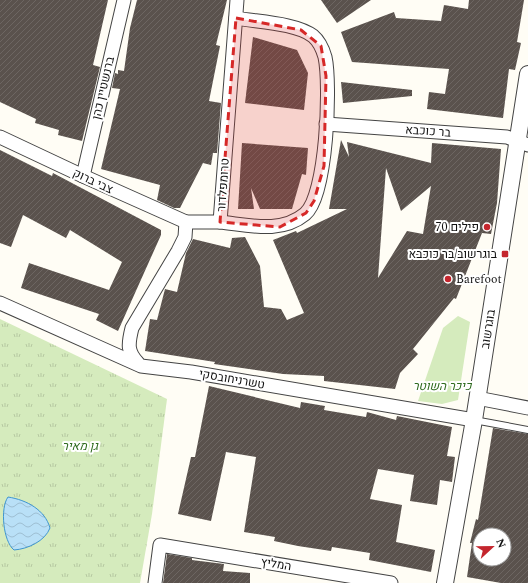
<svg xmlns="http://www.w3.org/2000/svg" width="528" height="583" font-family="Spectral,Heebo,serif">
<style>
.park{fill:url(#park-tufts)}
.garden{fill:#d5ebbd}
.water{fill:url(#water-waves);stroke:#3f96cf}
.building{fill:url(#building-hatch);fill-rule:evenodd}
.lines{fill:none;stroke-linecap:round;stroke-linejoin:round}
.service-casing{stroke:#444;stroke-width:8}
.minor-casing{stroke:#444;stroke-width:15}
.tertiary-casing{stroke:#444;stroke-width:18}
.service{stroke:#fff;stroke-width:6}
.minor{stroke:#fff;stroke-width:13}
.tertiary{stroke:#fff;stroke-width:16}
.marked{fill:#d62828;fill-opacity:0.2;stroke:#d62828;stroke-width:3;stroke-dasharray:8 5;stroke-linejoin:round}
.poi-dot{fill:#c4262e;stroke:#fff;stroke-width:1.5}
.labels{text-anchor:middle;stroke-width:4;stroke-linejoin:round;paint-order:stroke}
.street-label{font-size:12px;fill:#111;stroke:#fff}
.poi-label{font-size:12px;fill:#111;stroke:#fff;text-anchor:end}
.park-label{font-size:12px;font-style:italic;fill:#2f6b1f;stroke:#fff}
</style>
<defs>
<pattern id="park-tufts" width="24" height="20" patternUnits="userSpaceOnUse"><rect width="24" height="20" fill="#d5ebbd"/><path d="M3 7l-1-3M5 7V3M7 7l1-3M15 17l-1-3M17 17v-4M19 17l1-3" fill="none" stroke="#b6c8a1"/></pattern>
<pattern id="water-waves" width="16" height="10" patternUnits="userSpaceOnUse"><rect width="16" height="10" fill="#b9e0f7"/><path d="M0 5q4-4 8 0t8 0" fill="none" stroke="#9ebfd3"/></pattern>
<pattern id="building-hatch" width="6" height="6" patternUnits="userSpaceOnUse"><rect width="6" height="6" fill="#5a524d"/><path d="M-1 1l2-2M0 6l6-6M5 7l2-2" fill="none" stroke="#6d6662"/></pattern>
</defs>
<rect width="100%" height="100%" fill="#fffdf5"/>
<!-- park -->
<path class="park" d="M 0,319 L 167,399 L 152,514 L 140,583 L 0,583 Z"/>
<!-- garden -->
<path class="garden" d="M 458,316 L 470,322 L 458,400 L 442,404 L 418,401 L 443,328 Z"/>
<!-- water -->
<path class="water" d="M 8,497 C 27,500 45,510 50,528 C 45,541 28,549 14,550 C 3,541 0,508 8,497 Z"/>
<!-- building -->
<g class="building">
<path d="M 0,0 L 108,0 L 93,65 L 100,67 L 82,141 L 58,135 L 59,130 L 35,123 L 36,119 L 0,102 Z"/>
<path d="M 137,0 L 227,0 L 216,45 L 220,46 L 209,101 L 221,103 L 217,153 L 213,153 L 211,165 L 203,163 L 180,208 L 174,208 L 157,200 L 160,185 L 101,169 L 120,89 L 112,88 L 115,73 L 118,74 L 118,70 L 124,71 L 130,28 Z"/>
<path d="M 321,0 L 371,0 L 337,23 Z"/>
<path d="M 469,0 L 524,0 L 517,42 L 521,43 L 515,70 L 509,69 L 503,118 L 427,109 L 429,92 L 445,94 L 449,69 L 352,62 L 341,32 L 394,12 L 396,18 L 441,21 L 444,5 L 468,9 Z"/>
<path d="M 253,37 L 297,50 L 308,73 L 304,110 L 245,103 Z"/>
<path d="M 341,82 L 412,90 L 412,96 L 343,103 Z"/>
<path d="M 341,140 L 349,157 L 347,142 L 431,163 L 432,143 L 501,149 L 497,203 L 491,234 L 482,233 L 456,299 L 454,298 L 413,349 L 418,354 L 400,373 L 395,389 L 324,381 L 324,376 L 283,374 L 214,364 L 215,362 L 145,351 L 150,319 L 157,320 L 165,289 L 177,292 L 186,253 L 193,239 L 230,248 L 232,238 L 245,237 L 260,266 L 264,307 L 281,309 L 287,320 L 304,313 L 273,240 L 296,231 L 297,233 L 347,209 L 329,209 ZM 386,168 L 401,211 L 431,186 L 423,234 L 407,231 L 378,278 Z"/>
<path d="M 242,143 L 308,148 L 306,175 L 302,174 L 292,209 L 260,209 L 251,188 L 254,209 L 238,209 Z"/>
<path d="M 0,150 L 52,176 L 53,173 L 161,230 L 161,235 L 118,331 L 96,320 L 99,314 L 21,288 L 29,263 L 109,290 L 122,262 L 70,230 L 66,238 L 23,215 L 11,247 L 0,243 Z"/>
<path d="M 209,386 L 300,408 L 301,402 L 325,406 L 324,410 L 366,417 L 367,412 L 396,420 L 397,416 L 452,427 L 447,456 L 455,457 L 452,482 L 440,480 L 437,505 L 410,501 L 414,475 L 378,469 L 370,499 L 402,505 L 396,542 L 435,550 L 431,572 L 369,560 L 370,553 L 332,547 L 331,551 L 298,546 L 274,541 L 275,537 L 244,532 L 256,457 L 226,452 L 211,521 L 178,514 L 191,457 L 195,457 Z"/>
<path d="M 493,428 L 528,434 L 528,583 L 501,583 L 467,577 L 472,543 L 470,543 L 476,519 L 478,520 ZM 480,535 L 504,535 L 504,559 L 480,559 Z"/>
<path d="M 167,554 L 192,558 L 192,560 L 224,564 L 223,571 L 250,573 L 250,583 L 163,583 Z"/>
</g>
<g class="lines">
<defs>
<path id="service" d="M 474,420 L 528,430"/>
<g id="minor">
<path d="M 326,124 L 507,137 L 528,145"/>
<path d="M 0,137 L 83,176 L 186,222"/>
<path d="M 83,176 L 124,0"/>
<path d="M 220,222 C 249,225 281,234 305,214 C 327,196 331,84 325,57 C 323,50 319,41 313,36 C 296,23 257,22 236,18"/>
<path d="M 0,303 L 141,366 L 191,372 L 474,420"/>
<path d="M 138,363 C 127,352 128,344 132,328 L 178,251 L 185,237 L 186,222 L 220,222 L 237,0"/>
<path d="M 477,398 L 528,408"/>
<path d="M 155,583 L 160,545 L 391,583"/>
</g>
<path id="tertiary" d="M 445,583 L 474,420 L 528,74"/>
</defs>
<!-- service casing -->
<use href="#service" class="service-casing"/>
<!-- minor casing -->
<use href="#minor" class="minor-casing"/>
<!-- tertiary casing -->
<use href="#tertiary" class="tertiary-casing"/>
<!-- service -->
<use href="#service" class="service"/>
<!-- minor -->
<use href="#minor" class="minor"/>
<!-- tertiary -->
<use href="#tertiary" class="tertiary"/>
</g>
<!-- marked area -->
<path class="marked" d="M 236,18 L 301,30 L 321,46 L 326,76 L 324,166 L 314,201 L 306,213 L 280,227 L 220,222 Z"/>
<!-- markers -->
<g class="poi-dot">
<circle cx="487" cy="227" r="4"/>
<rect x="501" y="250" width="8" height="8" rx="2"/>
<circle cx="448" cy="279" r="4"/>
</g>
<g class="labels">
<!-- street labels -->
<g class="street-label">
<text transform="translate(103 88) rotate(-77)" y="4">ברנשטיין כהן</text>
<text transform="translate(428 131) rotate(4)" y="4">בר כוכבא</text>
<text transform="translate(93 181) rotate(25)" y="4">צבי ברוק</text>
<text transform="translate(223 185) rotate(-86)" y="4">טרומפלדור</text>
<text transform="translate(488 329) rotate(-81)" y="4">בוגרשוב</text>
<text transform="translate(232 379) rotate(10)" y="4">טשרניחובסקי</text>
<text transform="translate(276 564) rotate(9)" y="4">המליץ</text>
</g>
<!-- poi labels -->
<g class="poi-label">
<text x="479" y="231">70 פילים</text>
<text x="497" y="258">בוגרשוב/בר כוכבא</text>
<text x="456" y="283" text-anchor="start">Barefoot</text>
</g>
<!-- park labels -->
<g class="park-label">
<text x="442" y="390">כיכר השוטר</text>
<text x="80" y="450">גן מאיר</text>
</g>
</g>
<!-- north arrow -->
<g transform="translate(492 547) rotate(68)"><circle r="19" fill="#ffffff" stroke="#a0a0a0"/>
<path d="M0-3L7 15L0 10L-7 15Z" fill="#c4262e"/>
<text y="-6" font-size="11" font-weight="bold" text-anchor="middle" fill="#111111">N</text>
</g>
</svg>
